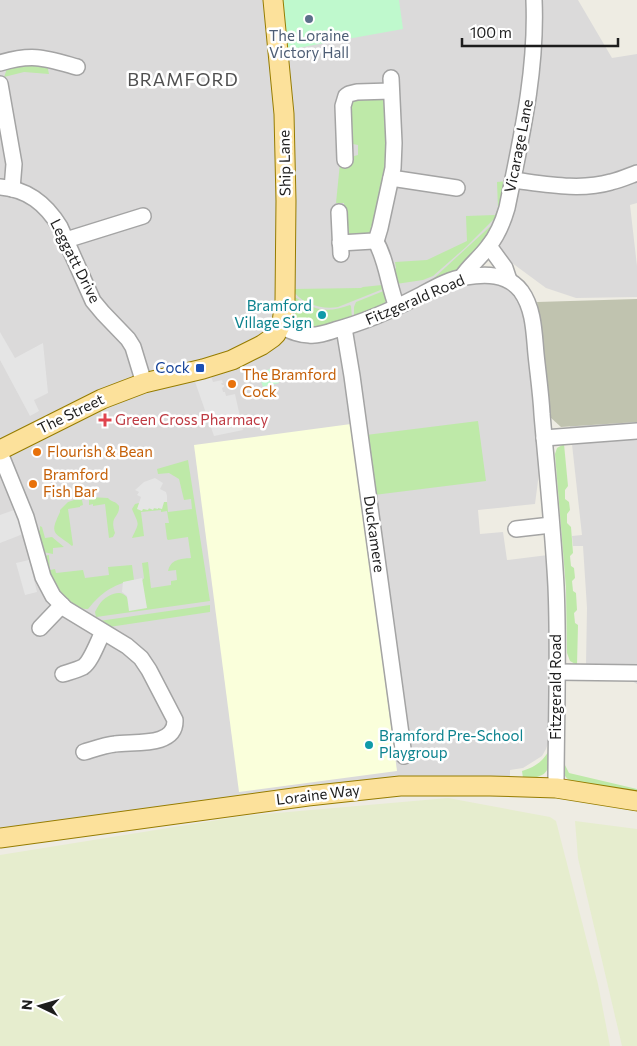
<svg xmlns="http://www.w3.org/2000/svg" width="637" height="1046" font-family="Commissioner,sans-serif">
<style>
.residential{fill:#dbdada}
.education{fill:#faffdb}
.construction{fill:#c0c3af}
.farmland{fill:#e6edce}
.grass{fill:#bee9a8}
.park{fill:#bff9cd}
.parking{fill:#e5e5e5}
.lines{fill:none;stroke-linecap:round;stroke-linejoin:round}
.minor-casing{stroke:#a4a4a4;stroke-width:18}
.major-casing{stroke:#967c00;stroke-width:21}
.minor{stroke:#fff;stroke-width:15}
.major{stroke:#fce19b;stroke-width:19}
.service-dot{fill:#5c6f8a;stroke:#fff;stroke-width:2}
.culture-dot{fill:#0f9aa8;stroke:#fff;stroke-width:2}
.transit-dot{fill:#1a4fb4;stroke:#fff;stroke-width:2}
.food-dot{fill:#e8710a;stroke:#fff;stroke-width:2}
.health-dot{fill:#e0444e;stroke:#fff;stroke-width:2}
.labels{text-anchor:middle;stroke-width:5;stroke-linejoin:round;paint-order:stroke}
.service-label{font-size:15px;fill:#4e5e75;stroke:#fff}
.street-label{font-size:15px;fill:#1d1d1d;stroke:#fff}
.culture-label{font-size:15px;fill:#0d838f;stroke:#fff;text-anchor:end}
.transit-label{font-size:15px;fill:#164399;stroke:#fff;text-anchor:end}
.food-label{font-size:15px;fill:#c56008;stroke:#fff;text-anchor:start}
.health-label{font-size:15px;fill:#be3a42;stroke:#fff;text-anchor:start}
.quarter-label{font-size:18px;letter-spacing:1px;fill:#505050;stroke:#fff}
</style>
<rect width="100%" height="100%" fill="#eeece3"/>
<!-- residential -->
<g class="residential">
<path d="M 0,0 L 578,0 L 612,58 L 637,54 L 637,203 L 630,205 L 637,266 L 637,297 L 576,298 L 546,288 L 489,246 L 478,281 L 500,284 L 514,293 L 523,309 L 528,348 L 539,473 L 535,504 L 478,510 L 480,534 L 503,532 L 507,560 L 548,555 L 550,592 L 548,696 L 549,741 L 546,749 L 542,756 L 523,768 L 510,770 L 510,786 L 490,786 L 0,838 Z"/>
<path d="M 637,422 L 637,684 L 630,680 L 586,665 L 587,608 L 583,546 L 573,546 L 572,536 L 582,535 L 570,426 Z"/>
</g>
<!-- education -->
<path class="education" d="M 351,424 L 397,771 L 239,792 L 194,445 Z"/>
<!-- construction -->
<path class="construction" d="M 637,299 L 637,422 L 561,427 L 550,417 L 537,302 Z"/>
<!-- farmland -->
<g class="farmland">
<path d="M 448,798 L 550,817 L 556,821 L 598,984 L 610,1046 L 0,1046 L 0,855 L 243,816 Z"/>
<path d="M 575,821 L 637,829 L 637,1046 L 622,1046 L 578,858 Z"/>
</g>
<!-- grass -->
<g class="grass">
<path d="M 24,60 L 47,65 L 49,74 L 24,72 L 4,77 L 8,66 Z"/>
<path d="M 355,98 L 382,98 L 385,100 L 389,161 L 377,220 L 371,234 L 349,237 L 345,231 L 344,203 L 336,203 L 340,163 L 354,156 L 358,155 L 358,145 L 353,144 L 350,141 L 350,103 Z"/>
<path d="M 507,181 L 497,216 L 466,247 L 433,276 L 423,280 L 396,284 L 393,271 L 396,268 L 395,262 L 427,260 L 467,241 L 466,216 L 495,215 L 498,208 L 497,182 Z"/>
<path d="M 499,219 L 472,259 L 456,271 L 442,280 L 434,278 L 496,221 Z"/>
<path d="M 382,285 L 383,289 L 338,307 C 322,310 301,304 292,289 L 361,288 L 363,287 Z"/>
<path d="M 386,290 L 387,298 L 383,307 L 354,320 L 354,307 L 356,302 Z"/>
<path d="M 291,296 C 297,297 300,301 306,304 C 322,312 333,311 350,305 L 351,306 L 352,318 C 324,326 292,340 291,296 Z"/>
<path d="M 478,421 L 486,481 L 374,495 L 366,435 Z"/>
<path d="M 564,444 L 568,486 L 565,490 L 565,499 L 569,502 L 570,510 L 567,514 L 567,523 L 571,527 L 573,553 L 570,556 L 571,566 L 574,568 L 575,578 L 572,581 L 573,591 L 576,593 L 577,610 L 574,613 L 575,623 L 578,625 L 577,665 L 570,661 L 567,653 L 566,588 L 555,454 L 557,448 Z"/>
<path d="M 188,460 L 210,601 L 96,617 L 95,612 C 97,608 99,604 102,601 C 109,594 122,588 128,599 L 144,578 L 142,563 L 148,562 L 151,588 L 171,585 L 171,581 L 177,580 L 176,570 L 168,571 C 171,559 180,559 191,558 L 188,537 L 168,540 L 167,539 L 165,523 L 169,523 L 167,511 L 161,512 L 161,510 L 141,512 L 144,536 L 132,538 C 140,521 139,526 132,509 L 135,504 L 139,503 L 143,509 L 158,508 L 164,502 L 167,502 L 168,512 L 192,509 L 191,499 L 184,500 L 179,479 L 169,473 L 158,474 L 157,469 Z"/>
<path d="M 90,497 L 108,498 C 111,502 116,501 119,506 C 120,518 109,515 115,533 L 113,537 L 109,538 L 105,504 L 93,506 L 93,504 L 89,505 L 89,498 Z"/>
<path d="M 77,499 L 82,500 L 83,505 L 80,506 L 80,507 L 68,509 L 73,545 L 72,546 C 54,532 49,535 60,512 L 60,510 L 68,502 Z"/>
<path d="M 40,526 L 42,527 L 45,538 L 52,537 L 64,547 L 53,548 L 53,554 L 43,552 L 38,532 L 40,530 Z"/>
<path d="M 49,555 L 50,570 L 55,569 L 56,573 L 83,570 L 85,578 L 109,575 L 108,567 L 132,565 L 134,580 C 112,585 102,592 88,609 C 74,611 54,587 49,576 C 47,569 46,562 44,556 Z"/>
<path d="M 210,605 L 210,612 L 109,627 L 99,621 Z"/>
<path d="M 550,749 C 549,771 549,778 523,778 L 522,771 C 537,766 542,762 550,749 Z"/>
<path d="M 561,757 L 569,773 L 637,789 L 637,793 L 569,780 C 561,774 562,766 561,757 Z"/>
</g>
<!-- park -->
<g class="park">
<path d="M 282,0 L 399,0 L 403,29 L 286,50 Z"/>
<path d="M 276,367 L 279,383 L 263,387 L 261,381 L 259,381 L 258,373 Z"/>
</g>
<!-- parking -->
<g class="parking">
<path d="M 0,332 L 15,358 L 43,343 L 48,393 L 34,400 L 39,411 L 30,416 L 0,360 Z"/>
<path d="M 210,373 L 213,382 L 222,380 L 223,383 L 221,383 L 222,385 L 224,385 L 224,387 L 222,388 L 223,392 L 225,392 L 226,396 L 235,394 L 243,430 L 214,436 L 193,376 Z"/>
<path d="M 155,478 L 163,483 L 160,489 L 166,492 L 167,496 L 167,502 L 164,502 L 162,509 L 158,508 L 158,509 L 154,508 L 153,510 L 149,508 L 148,510 L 143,509 L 142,511 L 137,509 L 141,497 L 137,495 L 139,492 L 135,490 L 144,482 Z"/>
<path d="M 14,510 L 17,518 L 20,517 L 22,524 L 19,525 L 23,534 L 0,543 L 0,515 Z"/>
<path d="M 29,560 L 37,592 L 25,595 L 16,563 Z"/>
<path d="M 142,578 L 147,608 L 129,611 L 127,596 L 122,592 L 123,582 Z"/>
</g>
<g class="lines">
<defs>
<g id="minor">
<path d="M 0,63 C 33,53 45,58 77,67"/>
<path d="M 0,84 L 14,164 L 12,189"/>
<path d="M 345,160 L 343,106 L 346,96 L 349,94 L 357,92 L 391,91"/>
<path d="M 391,178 L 457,188"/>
<path d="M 513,180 C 545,184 580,191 611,182 C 620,180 629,176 637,173"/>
<path d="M 0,187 C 28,189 46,204 60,227 L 93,301 L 103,313 L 128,339 L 133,347 L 144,383"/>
<path d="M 339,212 L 341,254"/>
<path d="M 66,240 L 143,216"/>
<path d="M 375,240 C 387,260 388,285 397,307"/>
<path d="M 340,243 L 373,241 L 377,238 L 380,228 L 393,168 L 394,143 L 391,78"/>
<path d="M 489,246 L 505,268 L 509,280"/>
<path d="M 462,277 C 469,266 480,258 488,247 C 497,236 503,222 507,208 C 521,139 537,71 534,0"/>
<path d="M 280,326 C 289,330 298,335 309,335 C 317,336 326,333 335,330 C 365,322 392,310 419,296 C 434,288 449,279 465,277 C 485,274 507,273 521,291 C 534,309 534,333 536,354 C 538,374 541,394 542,414 C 547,472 553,529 556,586 C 559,653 556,721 556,788"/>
<path d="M 344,328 L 352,376 L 404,756"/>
<path d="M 544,438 L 637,431"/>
<path d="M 0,453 L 26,517 L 43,577 L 53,596 L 66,609 L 127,646 L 141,658 L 149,670 L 175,720 C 176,748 132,741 115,744 C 105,745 94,749 84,752"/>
<path d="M 516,529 L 551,525"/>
<path d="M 40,628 L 62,605"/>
<path d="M 557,672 L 637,673"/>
<path d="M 63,674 C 69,672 77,670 83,667 C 91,662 98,641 103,632"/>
</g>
<g id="major">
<path d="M 0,450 L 102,399 L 144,383 L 203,369 L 232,360 L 262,345 L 272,338 L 276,334 L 282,322 L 285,301 L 286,201 L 284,114 L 273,0"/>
<path d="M 0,838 L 308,796 L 400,786 L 490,786 L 556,788 L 637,801"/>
</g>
</defs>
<!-- minor casing -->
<use href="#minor" class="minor-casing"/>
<!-- major casing -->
<use href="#major" class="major-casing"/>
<!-- minor -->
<use href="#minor" class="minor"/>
<!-- major -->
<use href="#major" class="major"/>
</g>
<!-- markers -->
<circle class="service-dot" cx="309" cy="19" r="5"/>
<g class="culture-dot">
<circle cx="322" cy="315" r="5"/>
<circle cx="369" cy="745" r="5"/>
</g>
<rect class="transit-dot" x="195" y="363" width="10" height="10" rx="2.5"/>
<g class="food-dot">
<circle cx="232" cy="384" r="5"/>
<circle cx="37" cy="452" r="5"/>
<circle cx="33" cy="484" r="5"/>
</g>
<path class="health-dot" d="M102.5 412.5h5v5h5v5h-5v5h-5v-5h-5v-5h5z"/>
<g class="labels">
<!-- service labels -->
<g class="service-label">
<text x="309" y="41">The Loraine<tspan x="309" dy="17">Victory Hall</tspan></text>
</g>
<!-- street labels -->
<g class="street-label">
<text transform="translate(519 146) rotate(-79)" y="5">Vicarage Lane</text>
<text transform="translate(285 163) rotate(-91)" y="5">Ship Lane</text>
<text transform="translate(75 261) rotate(63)" y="5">Leggatt Drive</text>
<text transform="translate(415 300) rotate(-23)" y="5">Fitzgerald Road</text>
<text transform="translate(71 414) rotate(-26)" y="5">The Street</text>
<text transform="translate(374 534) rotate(82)" y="5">Duckamere</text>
<text transform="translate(556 687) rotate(-90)" y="5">Fitzgerald Road</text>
<text transform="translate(318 795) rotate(-7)" y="5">Loraine Way</text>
</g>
<!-- culture labels -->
<g class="culture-label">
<text x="312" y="311">Bramford<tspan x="312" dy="17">Village Sign</tspan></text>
<text x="379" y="741" text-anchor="start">Bramford Pre-School<tspan x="379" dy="17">Playgroup</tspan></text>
</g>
<!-- transit labels -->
<g class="transit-label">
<text x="190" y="373">Cock</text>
</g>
<!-- food labels -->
<g class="food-label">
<text x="242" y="380">The Bramford<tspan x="242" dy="17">Cock</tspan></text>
<text x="47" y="457">Flourish &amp; Bean</text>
<text x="43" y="480">Bramford<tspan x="43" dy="17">Fish Bar</tspan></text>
</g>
<!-- health labels -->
<g class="health-label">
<text x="115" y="425">Green Cross Pharmacy</text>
</g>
<!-- quarter labels -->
<g class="quarter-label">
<text x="183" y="86">BRAMFORD</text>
</g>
</g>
<!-- north arrow -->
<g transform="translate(40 1006) rotate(275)" stroke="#ffffff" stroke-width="4" paint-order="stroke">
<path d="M0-4L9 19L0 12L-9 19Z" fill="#1d1d1d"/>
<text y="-8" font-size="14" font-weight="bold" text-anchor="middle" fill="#1d1d1d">N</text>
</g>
<!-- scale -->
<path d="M462 38v8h156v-8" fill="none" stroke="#1d1d1d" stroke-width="2.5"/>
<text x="470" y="38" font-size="15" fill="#1d1d1d" stroke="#ffffff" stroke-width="4" paint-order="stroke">100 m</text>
</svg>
